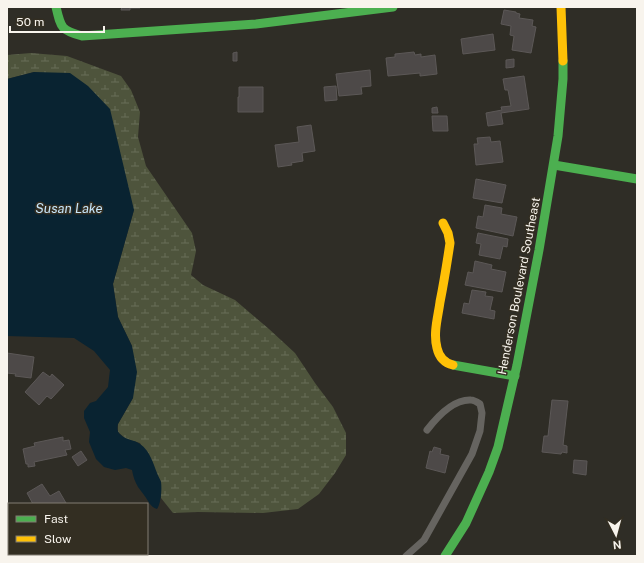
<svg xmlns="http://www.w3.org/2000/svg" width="644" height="563" font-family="'Public Sans',sans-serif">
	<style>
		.wetland { fill: url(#wetland-marsh) }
		.water { fill: #092331 }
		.building { fill: #4d4948; stroke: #5c5857 }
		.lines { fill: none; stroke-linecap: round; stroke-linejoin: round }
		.lane { stroke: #666460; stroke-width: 7 }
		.fast { stroke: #4caf50; stroke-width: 9 }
		.slow { stroke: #ffc107; stroke-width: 9 }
		.labels { text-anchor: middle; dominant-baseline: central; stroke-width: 3; stroke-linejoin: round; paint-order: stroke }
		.street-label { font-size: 12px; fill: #f8f4ed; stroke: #332e22 }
		.water-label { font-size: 13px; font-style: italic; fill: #c6e7fc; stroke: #332e22 }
	</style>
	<defs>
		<pattern id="wetland-marsh" width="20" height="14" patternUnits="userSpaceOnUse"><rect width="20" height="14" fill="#4e543c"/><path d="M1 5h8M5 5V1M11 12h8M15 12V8" fill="none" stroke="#686d58"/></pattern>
	</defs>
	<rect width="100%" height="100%" fill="#2f2d26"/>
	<!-- wetland -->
	<path class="wetland" d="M31,53l36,3 54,20 10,14 9,22 -2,25 8,29 46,67 4,18 -5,24 12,10 32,15 34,29 26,24 20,30 18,24 13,26v22l-11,18 -16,21 -21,15 -35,4 -65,-1 -25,1 -12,-15v-16l-21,-39 -14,-4 -8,-7v-8l15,-26 -1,-52 -14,-29 -5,-33 21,-74 -100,-138 -27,7v-24z"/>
	<!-- water -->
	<path class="water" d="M34,72l36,1 18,13 22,23 24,101 -21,74 5,33 14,29 5,26 -4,26 -15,26c-1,4 -1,8 3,11 5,5 14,5 19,9 10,7 13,19 17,29 1,3 3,6 4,9 1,7 0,22 -4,27 -7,-2 -9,-9 -13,-14 -2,-3 -4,-5 -6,-8 -3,-5 -5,-11 -6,-17l-6,-2 -11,2 -11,-3 -8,-8 -7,-17 1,-10 -6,-14v-7l6,-8 6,-2 12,-14 2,-17 -16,-19 -20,-13 -67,-2v-257z"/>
	<!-- building -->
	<g class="building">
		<path d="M122,7h18v1h-10v2h-9z"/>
		<path d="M504,10l12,2v1l4,1 -1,4 14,2 -1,6 4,1 -5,26 -19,-3 2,-14 -4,-1 1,-9 -10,-2z"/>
		<path d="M493,34l2,16 -32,4 -2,-15z"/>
		<path d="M237,52v9h-4v-8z"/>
		<path d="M414,52l1,3 6,-1v3l14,-2 2,19 -17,2v-3l-32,3 -2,-18 9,-1v-3z"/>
		<path d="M514,59v8l-8,1v-8z"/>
		<path d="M370,70l1,16 -10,1 1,7 -23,2 -3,-22z"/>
		<path d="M524,76l5,33 -28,4 2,11 -15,2 -2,-13 16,-3 -1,-3 10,-1 -3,-16h-3l-2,-11z"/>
		<path d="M336,86l1,14 -12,1 -1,-14z"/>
		<path d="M239,87h24v25h-25v-15h1z"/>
		<path d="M437,107l1,6h-6v-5z"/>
		<path d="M432,116h15l1,15h-15z"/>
		<path d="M311,125l4,26 -13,2 1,8 -12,2 1,2 -14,2 -3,-22 24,-3 -2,-15z"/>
		<path d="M490,137l1,5 9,-1 3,21 -27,3 -2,-21h4l-1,-6z"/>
		<path d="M476,179l30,6 -4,18 -29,-5z"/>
		<path d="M485,205l17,3 -1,6 16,3 -4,19 -37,-8 2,-12 5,1z"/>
		<path d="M478,233l30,6 -1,8 -4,-1 -3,13 -21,-4 2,-11 -5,-1z"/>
		<path d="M475,261l17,4 -1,4 15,3 -4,20 -37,-7 3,-13 5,1z"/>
		<path d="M472,290l14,2 -1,4 8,1 -3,13 5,1 -1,8 -32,-6 2,-10 5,1z"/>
		<path d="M7,353l27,4 -3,21 -16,-2 1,-2 -9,-1z"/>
		<path d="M43,372l7,5 2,-3 12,11 -13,14 -4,-3 -8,9 -14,-13z"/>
		<path d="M552,400l16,1 -5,44 4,1v7l-5,-1 -1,2 -19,-2 2,-16h4z"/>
		<path d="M63,437v4l6,-1 2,9 -6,1 2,5 -33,7 1,4 -7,1v-3h-2l-3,-15 12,-3 -1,-3z"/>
		<path d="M434,447l7,2 -1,5 9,2 -4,17 -19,-5 4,-17 2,1z"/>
		<path d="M81,451l6,9 -9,6 -6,-9z"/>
		<path d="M574,460l13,1 -1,14 -13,-2z"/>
		<path d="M42,484l8,12 9,-5 7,12 -2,1h-31l-6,-11z"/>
	</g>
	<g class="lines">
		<!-- lane -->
		<path class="lane" d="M406,556l18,-16 48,-86 8,-23 2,-18 -2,-9c-3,-2 -6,-4 -9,-4 -18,-1 -34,17 -44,30"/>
		<!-- fast -->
		<g class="fast">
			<path d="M56,7c5,21 5,23 26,29l174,-12 137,-17"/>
			<path d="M554,165l83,14"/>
			<path d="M453,365l62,11"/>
			<path d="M445,556l21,-33 23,-51 9,-25 19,-82 22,-115 19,-114 5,-57v-18"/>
		</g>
		<!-- slow -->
		<g class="slow">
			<path d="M561,7l2,54"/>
			<path d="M443,223l5,10 2,10c-3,20 -6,39 -10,59 -2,15 -7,31 -3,46 2,9 8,15 16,17"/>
		</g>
	</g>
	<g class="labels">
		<!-- street labels -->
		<g class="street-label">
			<text transform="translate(519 286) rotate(-79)">Henderson Boulevard Southeast</text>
		</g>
		<!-- water labels -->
		<g class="water-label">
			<text x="69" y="208">Susan Lake</text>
		</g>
	</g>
	<!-- border -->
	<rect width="644" height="563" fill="none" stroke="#f8f4ed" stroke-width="16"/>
	<!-- legend -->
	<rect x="8" y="503" width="140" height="52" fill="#332e22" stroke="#827d73"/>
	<rect x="16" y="516" width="20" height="6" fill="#4caf50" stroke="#827d73"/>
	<text x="44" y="523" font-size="12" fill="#f8f4ed">Fast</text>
	<rect x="16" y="536" width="20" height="6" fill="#ffc107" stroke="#827d73"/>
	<text x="44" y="543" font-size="12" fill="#f8f4ed">Slow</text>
	<!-- north arrow -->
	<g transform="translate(616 535) rotate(174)" stroke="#332e22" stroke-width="3" paint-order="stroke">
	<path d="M0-3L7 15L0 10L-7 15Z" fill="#f8f4ed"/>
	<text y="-6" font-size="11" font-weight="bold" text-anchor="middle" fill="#f8f4ed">N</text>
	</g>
	<!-- scale -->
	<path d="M10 26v6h94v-6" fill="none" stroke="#f8f4ed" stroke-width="2"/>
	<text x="16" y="26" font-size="12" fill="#f8f4ed" stroke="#332e22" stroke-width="3" paint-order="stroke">50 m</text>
</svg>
